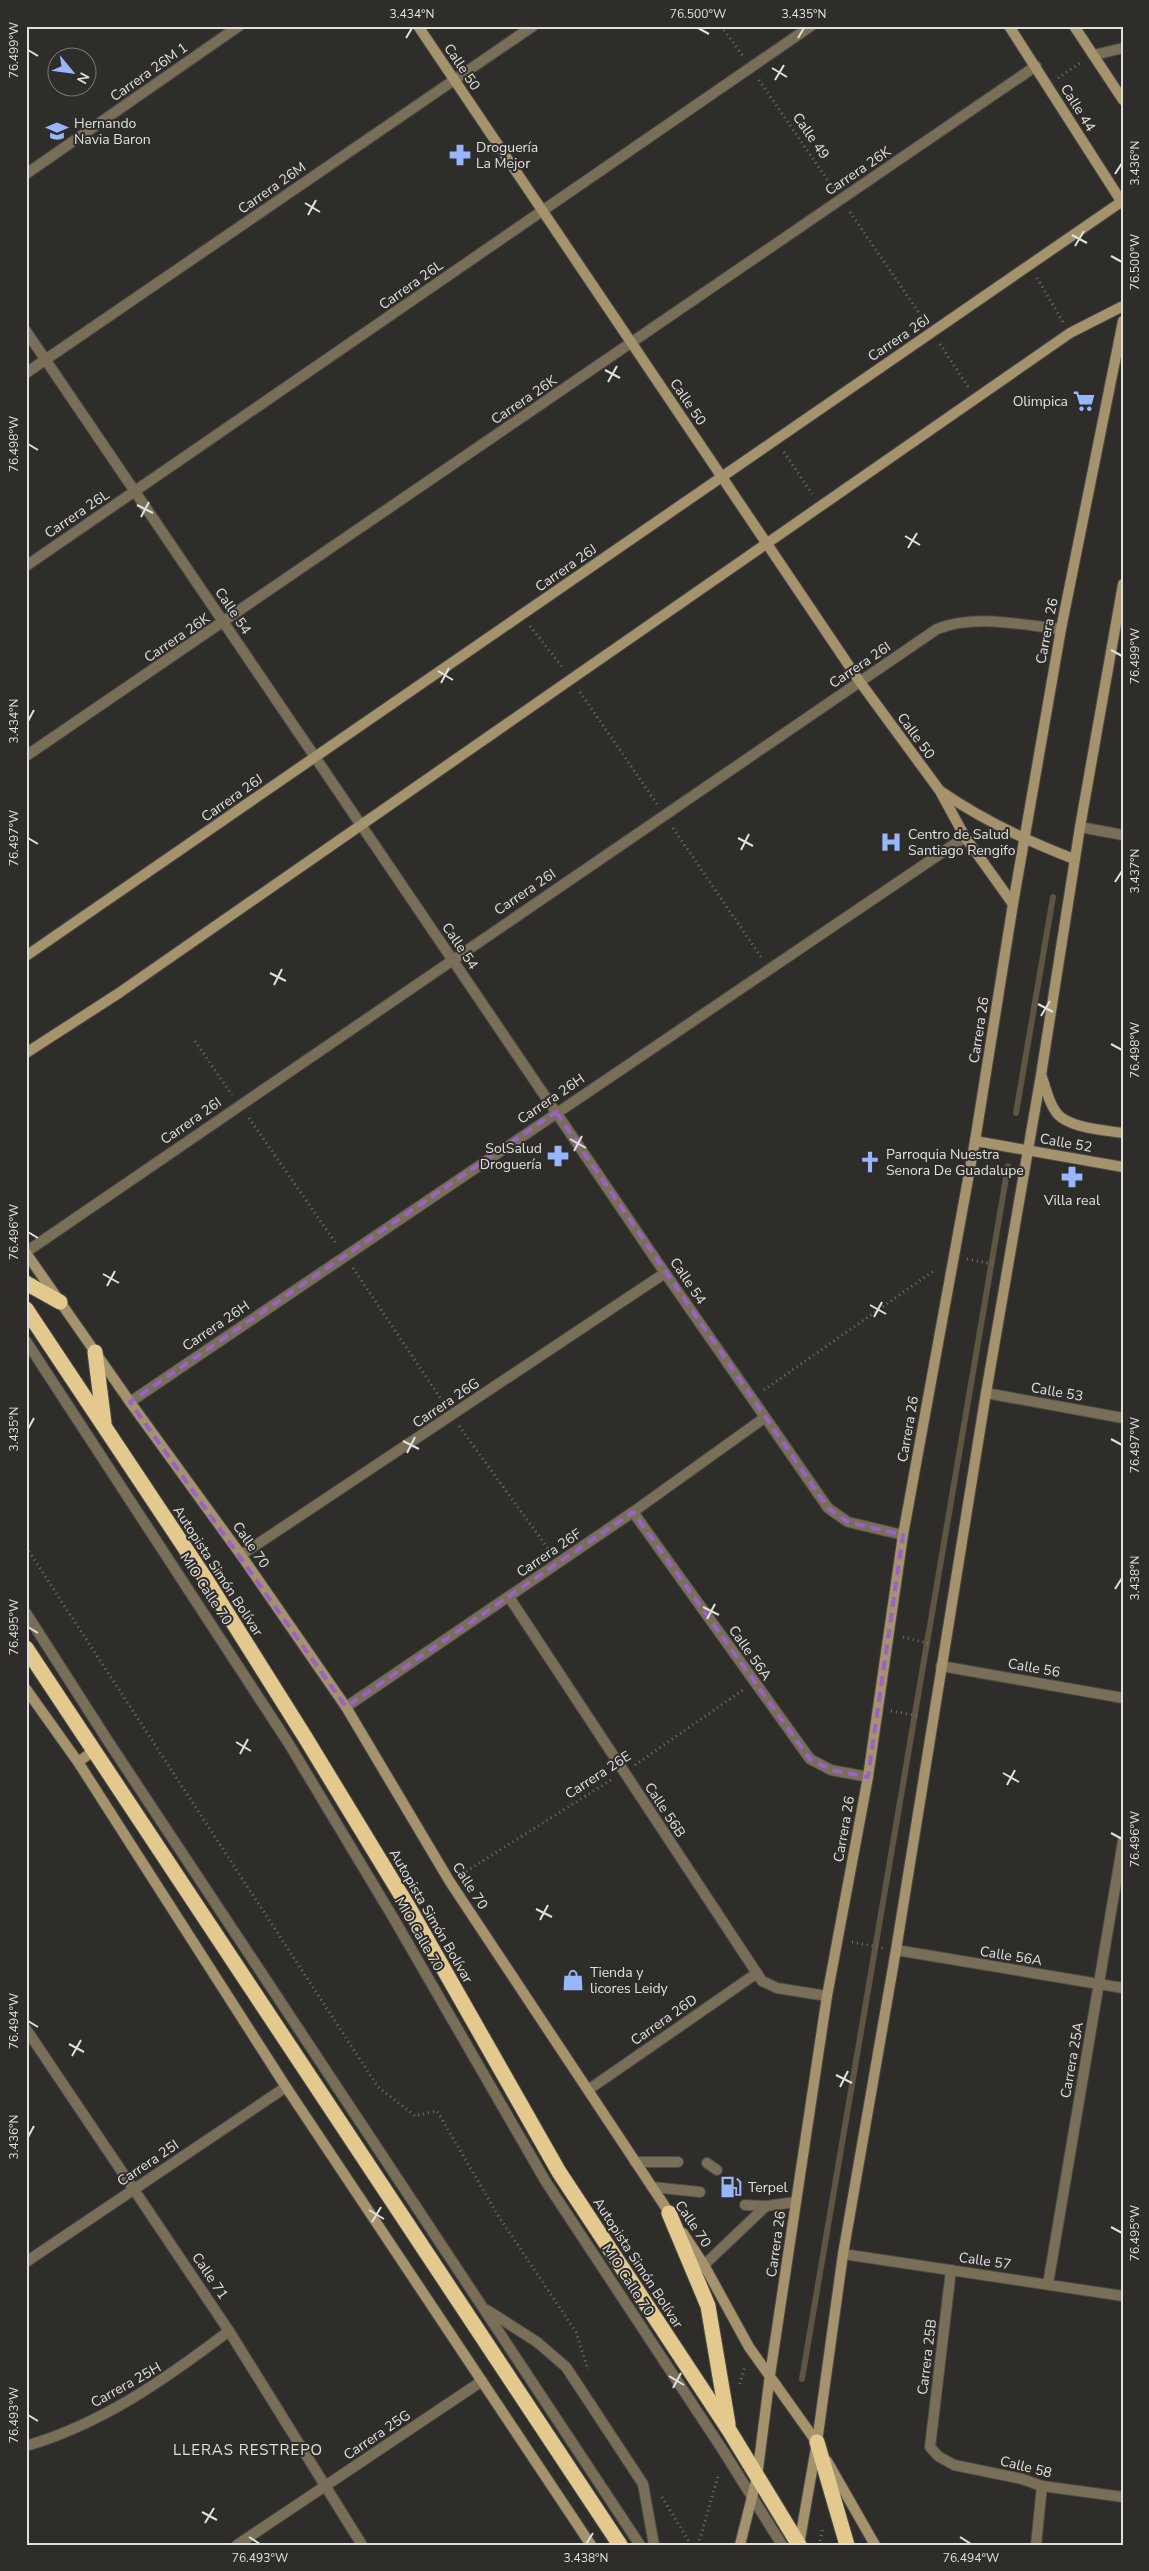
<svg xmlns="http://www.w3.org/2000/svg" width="1149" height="2571" font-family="'Nunito Sans',sans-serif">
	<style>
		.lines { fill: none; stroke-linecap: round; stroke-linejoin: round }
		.stream { stroke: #5f5543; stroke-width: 6 }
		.lane-casing { stroke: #4b4a47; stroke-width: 12 }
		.street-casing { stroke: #4b4a47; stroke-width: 12 }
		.secondary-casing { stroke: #4b4a47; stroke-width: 12 }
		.highway-casing { stroke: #4b4a47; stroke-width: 17 }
		.path { stroke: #72716e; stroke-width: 3; stroke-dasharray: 1 4; stroke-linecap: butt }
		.lane { stroke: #796f58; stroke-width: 10 }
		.street { stroke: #796f58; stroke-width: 10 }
		.secondary { stroke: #a5936e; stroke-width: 10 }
		.highway { stroke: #e4c98f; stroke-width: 15 }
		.marked { fill: none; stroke: #9a62c8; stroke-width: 4; stroke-dasharray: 10 6; stroke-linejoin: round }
		.ticks { fill: none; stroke: #e1e0de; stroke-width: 2 }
		.labels { text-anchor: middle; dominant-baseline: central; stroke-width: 4; stroke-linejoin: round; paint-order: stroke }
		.street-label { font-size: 14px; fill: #e1e0de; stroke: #2e2d2a }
		.poi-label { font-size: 14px; fill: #e1e0de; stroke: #2e2d2a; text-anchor: start }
		.neighbourhood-label { font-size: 15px; letter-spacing: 1px; fill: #e1e0de; stroke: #2e2d2a }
		.neatline { fill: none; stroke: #e1e0de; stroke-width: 2 }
		.ticks-label { font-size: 12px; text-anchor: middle; fill: #e1e0de }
	</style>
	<rect width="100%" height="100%" fill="#2e2d2a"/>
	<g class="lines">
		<!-- stream -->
		<g class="stream">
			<path d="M1016,1113l37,-216"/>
			<path d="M802,2379l206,-1213"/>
		</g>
		<!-- lane casing -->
		<g class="lane-casing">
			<g id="lane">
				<path d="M1080,827l43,8"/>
				<path d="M26,1341l263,403 105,175 152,263 178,270 58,93"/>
				<path d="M986,1393l137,25"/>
				<path d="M26,1613l82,128 532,804"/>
				<path d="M896,1950l227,38"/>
				<path d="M635,2162h43"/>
				<path d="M707,2163l10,7"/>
				<path d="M652,2187l48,5"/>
				<path d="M745,2205l21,1 30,-4"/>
				<path d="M704,2265l62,-59"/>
				<path d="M487,2310l50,32 29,25 77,117 11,61"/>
			</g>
		</g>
		<!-- street casing -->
		<g class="street-casing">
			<g id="street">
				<path d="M1094,55l29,-7"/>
				<path d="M26,174l213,-148"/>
				<path d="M26,331l639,942 163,235 20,14 55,13"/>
				<path d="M26,373l507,-347"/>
				<path d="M26,566l785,-540"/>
				<path d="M26,756l1010,-690"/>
				<path d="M26,1252l911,-623c39,-15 84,-4 124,0"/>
				<path d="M130,1402l835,-565"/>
				<path d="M633,1512l177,247 21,11 37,7"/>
				<path d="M241,1555l424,-282"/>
				<path d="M509,1597l253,384 15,7 50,8"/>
				<path d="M941,1666l182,32"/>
				<path d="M346,1707l287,-195 131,-94"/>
				<path d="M26,2029l203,302 133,214"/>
				<path d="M588,2090l169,-117"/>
				<path d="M843,2254l280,42"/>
				<path d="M26,2262l260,-175"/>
				<path d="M951,2270l-21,177 8,9 16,9 68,14 20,7 81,11"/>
				<path d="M1048,2284l75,-443"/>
				<path d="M26,2446c76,-22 141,-68 203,-115"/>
				<path d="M237,2545l245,-164"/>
				<path d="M1036,2545l6,-59"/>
			</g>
		</g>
		<!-- secondary casing -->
		<g class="secondary-casing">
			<g id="secondary">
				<path d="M418,26l442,656 80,109 25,46 48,67"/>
				<path d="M1009,26l114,178"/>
				<path d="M1074,26l49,74"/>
				<path d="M942,792c42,29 85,49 132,67"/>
				<path d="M26,956l1095,-754"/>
				<path d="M26,1053l93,-60 951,-660 53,-27"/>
				<path d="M1042,1077c4,12 9,34 20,41 17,11 42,12 61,15"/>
				<path d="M975,1141l148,26"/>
				<path d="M26,1253l104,149 111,153 105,152 104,175 222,335"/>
				<path d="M26,1689l52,73 208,325 305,458"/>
				<path d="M78,1762l17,-12"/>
				<path d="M683,2233l21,32 45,82 69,97"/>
				<path d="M827,2461l48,84"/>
				<path d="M740,2545l17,-68 13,-102 57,-379 41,-219 35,-242 72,-394 38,-237 48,-275 62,-308"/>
				<path d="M799,2545l18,-103 26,-188 53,-304 90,-557 55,-318 39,-248 43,-243"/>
			</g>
		</g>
		<!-- highway casing -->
		<g class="highway-casing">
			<g id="highway">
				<path d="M26,1283l34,19"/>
				<path d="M26,1309l181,272 98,156 104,171 150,264 170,258 70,115"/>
				<path d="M95,1352l9,71"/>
				<path d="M26,1648l594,897"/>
				<path d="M669,2213l39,93 20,118"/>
				<path d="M817,2442l30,103"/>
			</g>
		</g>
		<!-- path -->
		<g class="path">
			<path d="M721,26l22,30"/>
			<path d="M1058,78l22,-15"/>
			<path d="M759,80l74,108"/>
			<path d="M850,212l74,108"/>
			<path d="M1037,278l26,44"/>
			<path d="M940,344l28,43"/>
			<path d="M784,452l28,42"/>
			<path d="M530,626l33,42"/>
			<path d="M580,692l77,112"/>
			<path d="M673,828l88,129"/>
			<path d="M195,1041l37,54"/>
			<path d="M249,1118l88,127"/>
			<path d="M967,1259l26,5"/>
			<path d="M353,1268l90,134"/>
			<path d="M764,1390l171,-120"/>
			<path d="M459,1426l90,124"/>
			<path d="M26,1547l352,540 37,29 22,-5 62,106 77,115 12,38"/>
			<path d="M903,1637l28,7"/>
			<path d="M891,1711l28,5"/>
			<path d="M635,1765l108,-75"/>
			<path d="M462,1874l149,-94"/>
			<path d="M852,1942l31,6"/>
			<path d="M740,2384l5,-19"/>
			<path d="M662,2497l29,48"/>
			<path d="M820,2541l3,-14"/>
			<path d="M698,2545l21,-72"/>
		</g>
		<!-- lane -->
		<use href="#lane" class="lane"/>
		<!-- street -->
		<use href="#street" class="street"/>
		<!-- secondary -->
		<use href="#secondary" class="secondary"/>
		<!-- highway -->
		<use href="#highway" class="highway"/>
	</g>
	<!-- marked area -->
	<path class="marked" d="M556,1112l272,396 20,14 55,13 -35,242 -37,-7 -21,-11 -177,-247 -287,195 -216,-305z"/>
	<!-- ticks -->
	<path class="ticks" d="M698,28l11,6M406,38l6,-10M798,38l6,-10M28,50l10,6M772,68l15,9M775,80l9,-15M1115,174l7,-11M305,203l15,9M308,215l8,-15M1072,235l15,8M1075,246l9,-15M1111,256l11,6M605,370l15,8M608,382l9,-16M28,444l10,6M137,505l16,8M141,517l8,-15M905,536l15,9M908,548l9,-15M1111,650l11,6M438,671l15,9M441,683l8,-15M28,721l6,-11M28,838l10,6M738,838l15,8M741,850l8,-16M1115,882l7,-11M270,973l16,8M274,985l8,-16M1038,1004l15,8M1041,1016l9,-15M1111,1044l11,6M570,1139l16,9M574,1151l8,-15M28,1232l10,6M103,1274l16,9M107,1286l8,-15M870,1305l16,9M874,1317l8,-15M28,1429l6,-11M1111,1439l11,6M403,1441l16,8M407,1453l8,-16M1115,1589l7,-11M703,1607l16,8M707,1619l8,-15M28,1627l10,6M236,1742l15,9M240,1754l8,-15M1003,1773l16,9M1007,1785l8,-15M1111,1833l11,6M536,1909l16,8M540,1920l8,-15M28,2021l10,6M69,2044l15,8M72,2056l9,-16M836,2075l16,8M840,2087l8,-16M28,2137l6,-11M369,2210l15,9M372,2222l9,-15M1111,2227l11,6M669,2376l15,9M673,2388l8,-15M28,2415l10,6M202,2512l15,8M205,2523l9,-15M249,2537l11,7M960,2537l11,7M586,2544l7,-11"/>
	<!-- icons -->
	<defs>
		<g id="school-bare" transform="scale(1.725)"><path d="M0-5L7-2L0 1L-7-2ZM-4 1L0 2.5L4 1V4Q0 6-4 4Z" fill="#97b6fd" stroke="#2e2d2a" stroke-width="2.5" paint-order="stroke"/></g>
		<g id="pharmacy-bare" transform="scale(1.725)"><path d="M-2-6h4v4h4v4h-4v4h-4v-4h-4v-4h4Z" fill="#97b6fd" stroke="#2e2d2a" stroke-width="2.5" paint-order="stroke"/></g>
		<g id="supermarket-bare" transform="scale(1.725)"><path d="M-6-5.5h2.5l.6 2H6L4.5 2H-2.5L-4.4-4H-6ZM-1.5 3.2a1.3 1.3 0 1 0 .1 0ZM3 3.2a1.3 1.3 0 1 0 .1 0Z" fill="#97b6fd" stroke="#2e2d2a" stroke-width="2.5" paint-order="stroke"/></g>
		<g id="hospital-bare" transform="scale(1.725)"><path d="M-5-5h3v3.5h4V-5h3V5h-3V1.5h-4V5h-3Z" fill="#97b6fd" stroke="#2e2d2a" stroke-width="2.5" paint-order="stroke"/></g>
		<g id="church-bare" transform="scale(1.725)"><path d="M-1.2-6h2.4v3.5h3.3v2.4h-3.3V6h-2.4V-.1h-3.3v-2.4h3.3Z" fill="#97b6fd" stroke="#2e2d2a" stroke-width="2.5" paint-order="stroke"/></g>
		<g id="shop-bare" transform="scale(1.725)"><path d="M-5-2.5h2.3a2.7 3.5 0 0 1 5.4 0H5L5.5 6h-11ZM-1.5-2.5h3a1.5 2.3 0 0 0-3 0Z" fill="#97b6fd" stroke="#2e2d2a" stroke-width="2.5" paint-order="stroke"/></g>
		<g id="fuel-bare" transform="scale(1.725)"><path d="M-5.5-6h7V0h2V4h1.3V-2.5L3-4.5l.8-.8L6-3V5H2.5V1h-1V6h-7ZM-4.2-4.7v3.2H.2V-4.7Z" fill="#97b6fd" stroke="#2e2d2a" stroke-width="2.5" paint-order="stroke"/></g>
	</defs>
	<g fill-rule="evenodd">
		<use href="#school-bare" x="57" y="131"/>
		<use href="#pharmacy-bare" x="460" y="155"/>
		<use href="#supermarket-bare" x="1084" y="401"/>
		<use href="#hospital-bare" x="891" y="842"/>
		<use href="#pharmacy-bare" x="558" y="1156"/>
		<use href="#church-bare" x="870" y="1162"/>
		<use href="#pharmacy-bare" x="1072" y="1177"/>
		<use href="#shop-bare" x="573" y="1980"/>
		<use href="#fuel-bare" x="731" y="2187"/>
	</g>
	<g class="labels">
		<!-- street labels -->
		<g class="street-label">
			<text transform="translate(462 67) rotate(56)">Calle 50</text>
			<text transform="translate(149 72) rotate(-35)">Carrera 26M 1</text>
			<text transform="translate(1078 108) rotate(58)">Calle 44</text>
			<text transform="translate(811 136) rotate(55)">Calle 49</text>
			<text transform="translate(858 171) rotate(-34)">Carrera 26K</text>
			<text transform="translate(272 188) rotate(-35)">Carrera 26M</text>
			<text transform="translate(411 285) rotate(-35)">Carrera 26L</text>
			<text transform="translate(899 338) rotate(-34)">Carrera 26J</text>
			<text transform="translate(524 400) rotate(-34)">Carrera 26K</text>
			<text transform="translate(688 402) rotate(56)">Calle 50</text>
			<text transform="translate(77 514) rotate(-34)">Carrera 26L</text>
			<text transform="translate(566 568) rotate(-35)">Carrera 26J</text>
			<text transform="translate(233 611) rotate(56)">Calle 54</text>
			<text transform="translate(1047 631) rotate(-79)">Carrera 26</text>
			<text transform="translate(177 638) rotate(-34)">Carrera 26K</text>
			<text transform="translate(860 665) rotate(-34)">Carrera 26I</text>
			<text transform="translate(916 736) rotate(54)">Calle 50</text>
			<text transform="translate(232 798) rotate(-35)">Carrera 26J</text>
			<text transform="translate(525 892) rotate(-34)">Carrera 26I</text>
			<text transform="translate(460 946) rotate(56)">Calle 54</text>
			<text transform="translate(979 1030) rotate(-81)">Carrera 26</text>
			<text transform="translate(551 1099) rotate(-34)">Carrera 26H</text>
			<text transform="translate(191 1121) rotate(-35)">Carrera 26I</text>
			<text transform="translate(1066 1143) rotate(10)">Calle 52</text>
			<text transform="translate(688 1281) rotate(56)">Calle 54</text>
			<text transform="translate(216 1326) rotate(-34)">Carrera 26H</text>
			<text transform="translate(1057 1392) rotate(10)">Calle 53</text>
			<text transform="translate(446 1403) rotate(-34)">Carrera 26G</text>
			<text transform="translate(908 1429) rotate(-80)">Carrera 26</text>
			<text transform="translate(251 1545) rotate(55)">Calle 70</text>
			<text transform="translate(549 1553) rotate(-34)">Carrera 26F</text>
			<text transform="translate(218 1571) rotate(57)">Autopista Simón Bolívar</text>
			<text transform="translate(206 1589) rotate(57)">MIO Calle 70</text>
			<text transform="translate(750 1653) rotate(55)">Calle 56A</text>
			<text transform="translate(1034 1668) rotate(10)">Calle 56</text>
			<text transform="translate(598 1775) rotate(-33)">Carrera 26E</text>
			<text transform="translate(665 1810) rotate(57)">Calle 56B</text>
			<text transform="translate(844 1829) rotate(-80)">Carrera 26</text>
			<text transform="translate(470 1886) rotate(57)">Calle 70</text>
			<text transform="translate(431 1916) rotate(60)">Autopista Simón Bolívar</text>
			<text transform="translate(419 1934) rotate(60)">MIO Calle 70</text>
			<text transform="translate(1011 1956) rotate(9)">Calle 56A</text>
			<text transform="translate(664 2020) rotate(-35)">Carrera 26D</text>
			<text transform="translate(1072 2060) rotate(-80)">Carrera 25A</text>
			<text transform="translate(148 2163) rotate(-34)">Carrera 25I</text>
			<text transform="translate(693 2224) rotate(56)">Calle 70</text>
			<text transform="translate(776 2244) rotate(-82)">Carrera 26</text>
			<text transform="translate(985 2261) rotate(8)">Calle 57</text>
			<text transform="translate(638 2263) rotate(57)">Autopista Simón Bolívar</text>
			<text transform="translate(210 2276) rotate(56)">Calle 71</text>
			<text transform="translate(628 2280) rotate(57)">MIO Calle 70</text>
			<text transform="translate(927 2357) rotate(-83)">Carrera 25B</text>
			<text transform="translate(126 2385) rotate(-29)">Carrera 25H</text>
			<text transform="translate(377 2435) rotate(-34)">Carrera 25G</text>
			<text transform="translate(1026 2467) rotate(14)">Calle 58</text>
		</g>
		<!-- poi labels -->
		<g class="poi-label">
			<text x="74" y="123">Hernando<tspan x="74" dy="16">Navia Baron</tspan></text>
			<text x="476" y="147">Droguería<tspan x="476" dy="16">La Mejor</tspan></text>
			<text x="1068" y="401" text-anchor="end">Olimpica</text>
			<text x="908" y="834">Centro de Salud<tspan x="908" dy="16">Santiago Rengifo</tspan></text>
			<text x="542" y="1148" text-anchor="end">SolSalud<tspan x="542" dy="16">Droguería</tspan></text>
			<text x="886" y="1154">Parroquia Nuestra<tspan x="886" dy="16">Senora De Guadalupe</tspan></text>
			<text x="1072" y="1200" text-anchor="middle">Villa real</text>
			<text x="590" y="1972">Tienda y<tspan x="590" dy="16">licores Leidy</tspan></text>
			<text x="748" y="2187">Terpel</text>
		</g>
		<!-- neighbourhood labels -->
		<g class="neighbourhood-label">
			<text x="248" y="2450">LLERAS RESTREPO</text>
		</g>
	</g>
	<!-- border -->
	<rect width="1149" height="2571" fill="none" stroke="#2e2d2a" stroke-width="55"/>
	<!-- north arrow -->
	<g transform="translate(72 72) rotate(119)"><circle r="24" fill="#2e2d2a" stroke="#767572"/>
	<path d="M0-4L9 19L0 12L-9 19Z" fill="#97b6fd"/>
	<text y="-8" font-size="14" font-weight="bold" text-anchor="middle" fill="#e1e0de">N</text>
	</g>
	<rect x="28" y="28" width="1094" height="2516" class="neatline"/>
	<g class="ticks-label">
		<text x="412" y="18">3.434°N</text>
		<text x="698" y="18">76.500°W</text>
		<text x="804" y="18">3.435°N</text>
		<text transform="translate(14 50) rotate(-90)" y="4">76.499°W</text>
		<text transform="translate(1135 163) rotate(-90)" y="4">3.436°N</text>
		<text transform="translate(1135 262) rotate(-90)" y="4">76.500°W</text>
		<text transform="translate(14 444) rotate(-90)" y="4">76.498°W</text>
		<text transform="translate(1135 656) rotate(-90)" y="4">76.499°W</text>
		<text transform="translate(14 721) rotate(-90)" y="4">3.434°N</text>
		<text transform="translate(14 838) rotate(-90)" y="4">76.497°W</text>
		<text transform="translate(1135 871) rotate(-90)" y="4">3.437°N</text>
		<text transform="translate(1135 1050) rotate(-90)" y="4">76.498°W</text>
		<text transform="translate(14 1232) rotate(-90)" y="4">76.496°W</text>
		<text transform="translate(14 1429) rotate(-90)" y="4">3.435°N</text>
		<text transform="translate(1135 1445) rotate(-90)" y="4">76.497°W</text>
		<text transform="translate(1135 1578) rotate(-90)" y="4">3.438°N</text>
		<text transform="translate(14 1627) rotate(-90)" y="4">76.495°W</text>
		<text transform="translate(1135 1839) rotate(-90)" y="4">76.496°W</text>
		<text transform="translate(14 2021) rotate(-90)" y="4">76.494°W</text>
		<text transform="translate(14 2137) rotate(-90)" y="4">3.436°N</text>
		<text transform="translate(1135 2233) rotate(-90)" y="4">76.495°W</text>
		<text transform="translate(14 2415) rotate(-90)" y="4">76.493°W</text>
		<text x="260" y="2562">76.493°W</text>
		<text x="586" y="2562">3.438°N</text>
		<text x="971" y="2562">76.494°W</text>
	</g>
</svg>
